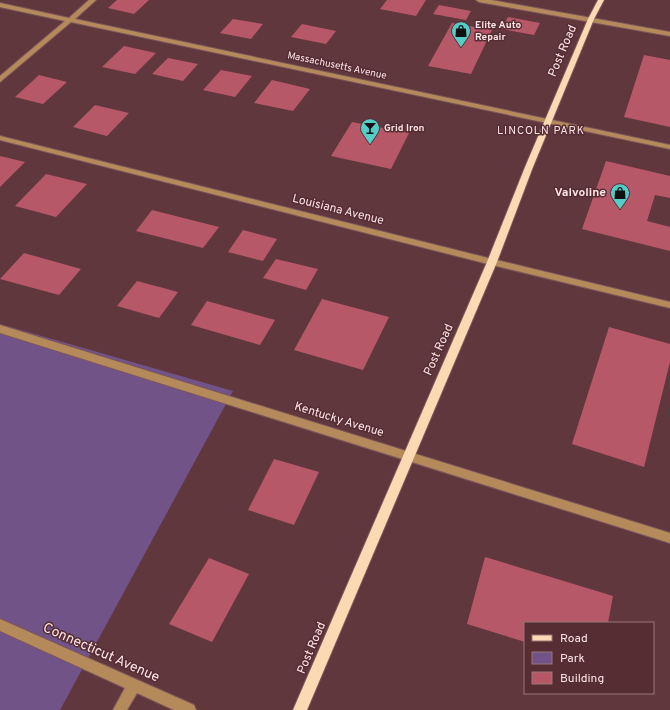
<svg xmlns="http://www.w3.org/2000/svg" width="670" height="710" font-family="Overpass,sans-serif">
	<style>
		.green { fill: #715387 }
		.building { fill: #b75869 }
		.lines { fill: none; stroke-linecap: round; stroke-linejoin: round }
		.minor-casing { stroke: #7d565c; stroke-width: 2 }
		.major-casing { stroke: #7d565c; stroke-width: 2 }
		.minor { fill: #b48a5a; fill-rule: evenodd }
		.major { fill: #fbd9b3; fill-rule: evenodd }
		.labels { text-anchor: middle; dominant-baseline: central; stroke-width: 3; stroke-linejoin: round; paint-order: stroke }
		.far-poi-label { font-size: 10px; font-weight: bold; fill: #ffe4e6; stroke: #552d33; text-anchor: start }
		.far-street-label { font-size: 10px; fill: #ffe4e6; stroke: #552d33 }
		.far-neighbourhood-label { font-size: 11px; letter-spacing: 1px; fill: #ffe4e6; stroke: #552d33 }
		.street-label { font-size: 12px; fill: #ffe4e6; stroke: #552d33 }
		.poi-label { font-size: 12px; font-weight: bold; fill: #ffe4e6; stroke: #552d33; text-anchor: end }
		.near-street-label { font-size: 14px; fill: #ffe4e6; stroke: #552d33 }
	</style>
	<rect width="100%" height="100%" fill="#61373e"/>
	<!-- green -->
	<path class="green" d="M0,324l233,67 -173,319h-60z"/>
	<!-- building -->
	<g class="building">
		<path d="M117,0h32l-15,14 -26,-6z"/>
		<path d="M387,0h39l-10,16 -36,-7z"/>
		<path d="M439,5l32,6 -5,9 -33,-6z"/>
		<path d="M508,17l32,6 -6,12 -32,-6z"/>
		<path d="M233,19l30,5 -12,15 -31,-6z"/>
		<path d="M452,23l40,7 -21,44 -43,-8z"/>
		<path d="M302,24l34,7 -10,13 -35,-7z"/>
		<path d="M124,46l32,7 -21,21 -33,-7z"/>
		<path d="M644,55l26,5v67l-46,-10z"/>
		<path d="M168,58l30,6 -15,17 -31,-7z"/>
		<path d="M221,70l31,6 -17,21 -32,-7z"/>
		<path d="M39,75l28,7 -24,22 -28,-7z"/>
		<path d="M272,80l38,9 -17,22 -39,-8z"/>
		<path d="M95,105l34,8 -22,23 -34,-9z"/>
		<path d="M352,122l57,11 -18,36 -60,-13z"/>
		<path d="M0,156l25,6 -25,25z"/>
		<path d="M606,161l64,15v22l-15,-3 -8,26 23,6v24l-88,-22z"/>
		<path d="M46,174l41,10 -31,33 -41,-11z"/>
		<path d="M152,210l67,17 -16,21 -67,-17z"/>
		<path d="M243,230l34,9 -14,22 -35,-9z"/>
		<path d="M24,253l57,16 -22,26 -59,-16z"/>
		<path d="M276,259l42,10 -12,21 -43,-12z"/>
		<path d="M137,281l41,11 -19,26 -42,-12z"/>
		<path d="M322,299l67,18 -26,53 -69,-20z"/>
		<path d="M207,301l68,19 -15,25 -69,-20z"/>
		<path d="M609,327l61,17v18l-26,105 -72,-23z"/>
		<path d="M274,459l45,13 -25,53 -46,-15z"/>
		<path d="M485,557l128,39 -5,27h-83v19l-58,-18z"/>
		<path d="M209,558l40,16 -37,68 -43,-18z"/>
	</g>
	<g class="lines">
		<!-- minor casing -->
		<g class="minor-casing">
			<g id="minor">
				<path d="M89,0h7l-21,19 595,126v4l-599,-127 -71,60v-6l65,-55 -65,-14v-4l69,15z"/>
				<path d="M476,0h15l179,32v4l-191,-34z"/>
				<path d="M0,136l492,123 178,43v6l-178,-43 -492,-125z"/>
				<path d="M0,325l670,208v10l-670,-210z"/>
				<path d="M0,619l194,86 2,5h-22l-37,-17 -10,17h-14l12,-22 -125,-57z"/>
			</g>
		</g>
		<!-- major casing -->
		<g class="major-casing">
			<path id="major" d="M598,0h6l-10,19 -61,148 -36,95 -190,448h-14l194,-448 38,-95 63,-148z"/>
		</g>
		<!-- minor -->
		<use href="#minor" class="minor"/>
		<!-- major -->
		<use href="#major" class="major"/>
	</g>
	<!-- icons -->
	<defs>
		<g id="shop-pin" transform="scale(1)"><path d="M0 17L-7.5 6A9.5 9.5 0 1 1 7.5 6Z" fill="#54cdc7" stroke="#552d33"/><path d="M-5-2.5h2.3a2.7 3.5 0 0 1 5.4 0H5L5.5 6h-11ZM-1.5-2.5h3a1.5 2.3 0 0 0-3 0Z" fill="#111"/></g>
		<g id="bar-pin" transform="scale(1)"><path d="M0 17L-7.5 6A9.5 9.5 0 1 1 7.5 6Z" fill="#54cdc7" stroke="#552d33"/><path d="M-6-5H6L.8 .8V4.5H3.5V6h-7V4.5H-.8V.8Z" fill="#111"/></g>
	</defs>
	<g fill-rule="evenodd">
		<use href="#shop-pin" x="461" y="31"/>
		<use href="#bar-pin" x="370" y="128"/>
		<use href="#shop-pin" x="620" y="193"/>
	</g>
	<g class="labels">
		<!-- far-poi labels -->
		<g class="far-poi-label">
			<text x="475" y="25">Elite Auto<tspan x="475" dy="12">Repair</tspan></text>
			<text x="384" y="128">Grid Iron</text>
		</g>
		<!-- far-street labels -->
		<g class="far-street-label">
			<text transform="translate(337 66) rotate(12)">Massachusetts Avenue</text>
		</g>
		<!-- far-neighbourhood labels -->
		<g class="far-neighbourhood-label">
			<text x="541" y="131">LINCOLN PARK</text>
		</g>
		<!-- street labels -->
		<g class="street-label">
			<text transform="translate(563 51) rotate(-67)">Post Road</text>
			<text transform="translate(338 210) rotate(14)">Louisiana Avenue</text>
			<text transform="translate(439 350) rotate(-66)">Post Road</text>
			<text transform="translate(339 420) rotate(17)">Kentucky Avenue</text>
			<text transform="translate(312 648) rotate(-67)">Post Road</text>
		</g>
		<!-- poi labels -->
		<g class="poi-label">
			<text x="606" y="193">Valvoline</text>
		</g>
		<!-- near-street labels -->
		<g class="near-street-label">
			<text transform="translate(101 653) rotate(24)">Connecticut Avenue</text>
		</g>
	</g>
	<!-- legend -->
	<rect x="524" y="622" width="130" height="72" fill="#552d33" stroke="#99767b"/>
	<rect x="532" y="635" width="20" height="6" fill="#fbd9b3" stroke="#99767b"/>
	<text x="560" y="642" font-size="12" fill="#ffe4e6">Road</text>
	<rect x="532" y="652" width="20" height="12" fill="#715387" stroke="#99767b"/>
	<text x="560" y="662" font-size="12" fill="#ffe4e6">Park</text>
	<rect x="532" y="672" width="20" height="12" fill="#b75869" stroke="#99767b"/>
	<text x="560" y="682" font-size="12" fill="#ffe4e6">Building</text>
</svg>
